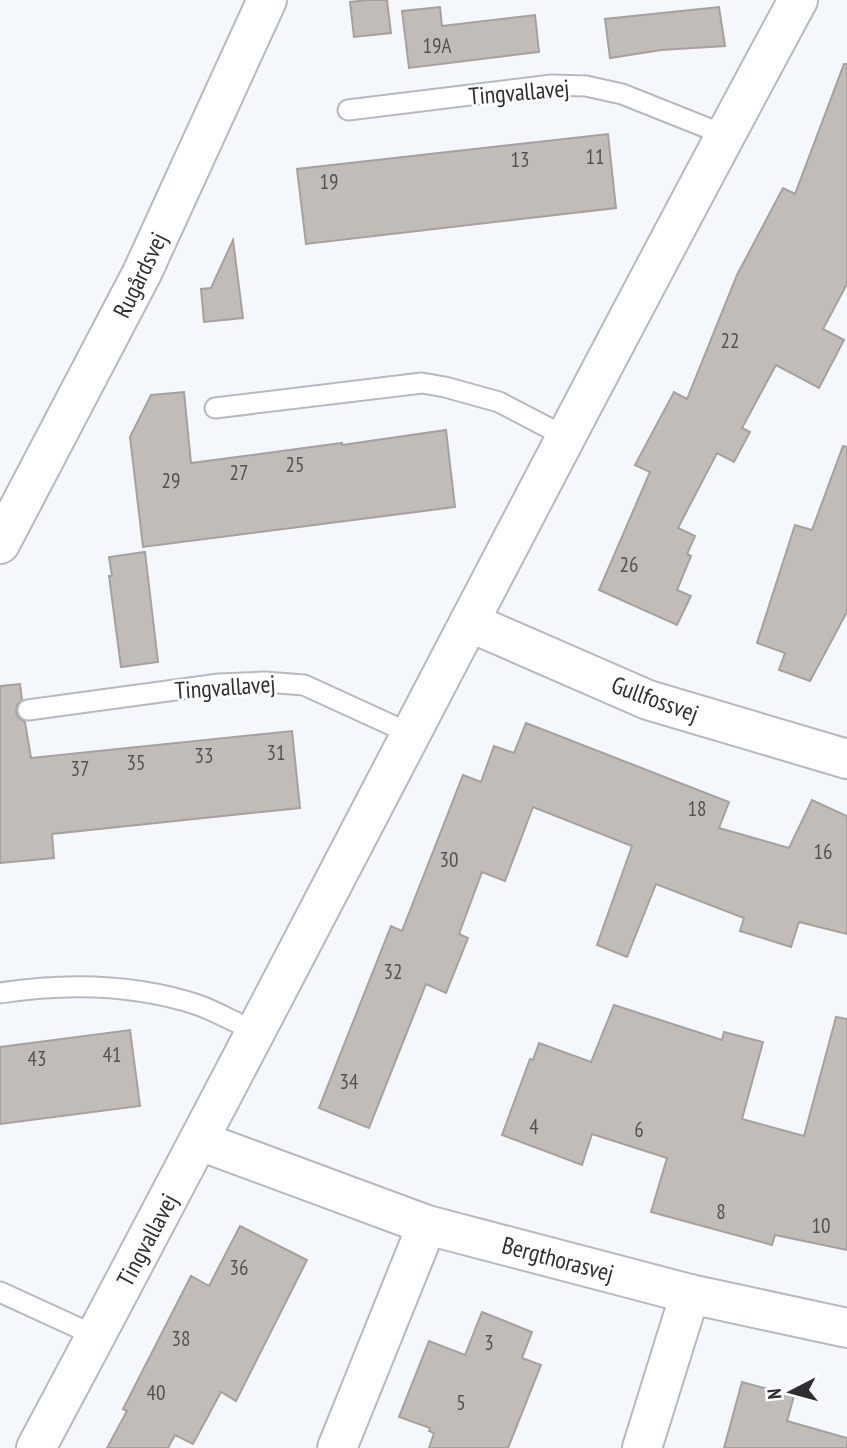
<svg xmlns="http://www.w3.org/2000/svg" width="847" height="1448" font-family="'PT Sans Narrow',sans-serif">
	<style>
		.building { fill: #c1bcb8; stroke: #a6a19d; stroke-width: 2 }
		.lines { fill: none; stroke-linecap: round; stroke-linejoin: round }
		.lane-casing { stroke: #b6babe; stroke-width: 23 }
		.street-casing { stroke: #b6babe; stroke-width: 42 }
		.secondary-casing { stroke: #b6babe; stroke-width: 42 }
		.lane { stroke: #fff; stroke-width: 19 }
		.street { stroke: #fff; stroke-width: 38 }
		.secondary { stroke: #fff; stroke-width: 38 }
		.labels { text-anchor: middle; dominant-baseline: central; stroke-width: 5; stroke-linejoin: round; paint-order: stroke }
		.number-label { font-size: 21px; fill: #525252 }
		.street-label { font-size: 24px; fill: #2d2e30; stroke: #fff }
	</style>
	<rect width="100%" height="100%" fill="#f4f8fd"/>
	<!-- building -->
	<g class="building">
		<path d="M367,0h20l4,33 -37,4 -4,-35z"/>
		<path d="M440,7l2,19 93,-11 4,37 -130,16 -7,-57z"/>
		<path d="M719,7l6,39 -64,4 -51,8 -5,-39z"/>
		<path d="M844,64h3v220l-24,45 21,11 -25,48 -43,-23 -34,63 8,4 -16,30 -17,-9 -39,75 17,8 -8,18 4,2 -14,34 14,6 -14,29 -78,-35 51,-118 -15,-7 39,-73 13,7 50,-124 46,-87 12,6z"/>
		<path d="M608,134l8,74 -310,36 -9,-75z"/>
		<path d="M233,240l10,78 -39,4 -3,-33 10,-1z"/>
		<path d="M184,392l7,71 151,-20v2l104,-15 9,77 -312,40 -13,-110 21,-42z"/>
		<path d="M843,446l4,1v165l-37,69 -31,-11 6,-17 -28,-10 38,-118 17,5z"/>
		<path d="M145,552l13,110 -37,5 -12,-91h3l-3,-19z"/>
		<path d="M20,684l2,16 -5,5 -1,7 3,6 6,4 6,36 261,-27 8,77 -248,26 2,24 -54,5v-177z"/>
		<path d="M526,723l203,79 -10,26 70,20 23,-48 35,16v118l-48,-12 -8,25 -51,-16 4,-13 -88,-34 -29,73 -30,-12 35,-99 -99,-39 -28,74 -23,-9 -23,62 9,4 -22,55 -20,-9 -57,144 -50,-20 72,-182 11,5 61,-156 18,7 13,-36 20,7z"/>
		<path d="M614,1005l108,35 2,-8 39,10 -21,77 62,17 32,-119 11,2v231l-72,-15 -3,10 -121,-33 16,-54 -75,-24 -10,31 -80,-30 28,-76 3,1 6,-17 52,19z"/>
		<path d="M130,1030l10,76 -140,18v-77z"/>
		<path d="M240,1226l67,34 -71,141 -15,-9 -28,52 -18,-9 -7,13h-61l20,-37 -4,-2 68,-133 18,10z"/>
		<path d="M482,1312l50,20 -10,26 19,7 -33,83h-79l5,-15 -5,-2 1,-3 -31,-11 30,-76 36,14z"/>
		<path d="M742,1382l52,14 -7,25 60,17v10h-123z"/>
	</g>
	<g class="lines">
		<!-- lane casing -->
		<g class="lane-casing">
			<g id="lane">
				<path d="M348,110l204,-25 34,1 36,8 103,41"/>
				<path d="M215,408l207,-25 23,4 54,15 67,35"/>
				<path d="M28,710l191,-26 46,-2 39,3 107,49"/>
				<path d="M0,993c66,-10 134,-9 198,12 20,7 39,19 59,27"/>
				<path d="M0,1292l96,44"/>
			</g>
		</g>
		<!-- street casing -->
		<g class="street-casing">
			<g id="street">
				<path d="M469,622l179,78 199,59"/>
				<path d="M200,1141l227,84 263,69 157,34"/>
				<path d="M36,1448c257,-481 503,-968 762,-1448"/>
				<path d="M337,1448l90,-223"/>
				<path d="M642,1448l48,-154"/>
			</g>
		</g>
		<!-- secondary casing -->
		<g class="secondary-casing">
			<path id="secondary" d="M0,544l142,-271 125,-273"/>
		</g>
		<!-- lane -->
		<use href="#lane" class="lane"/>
		<!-- street -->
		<use href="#street" class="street"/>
		<!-- secondary -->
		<use href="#secondary" class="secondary"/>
	</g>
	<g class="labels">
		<!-- number labels -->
		<g class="number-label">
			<text x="437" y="45">19A</text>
			<text x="595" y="156">11</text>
			<text x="520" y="159">13</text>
			<text x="329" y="181">19</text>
			<text x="730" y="340">22</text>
			<text x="295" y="464">25</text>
			<text x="239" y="472">27</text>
			<text x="171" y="480">29</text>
			<text x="629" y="564">26</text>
			<text x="276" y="752">31</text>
			<text x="204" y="755">33</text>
			<text x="136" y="762">35</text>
			<text x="80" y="768">37</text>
			<text x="697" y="808">18</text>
			<text x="823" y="851">16</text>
			<text x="449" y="859">30</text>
			<text x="393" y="971">32</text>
			<text x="112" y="1054">41</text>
			<text x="37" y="1058">43</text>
			<text x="349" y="1081">34</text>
			<text x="534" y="1126">4</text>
			<text x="639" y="1129">6</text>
			<text x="721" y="1211">8</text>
			<text x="821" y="1225">10</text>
			<text x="239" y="1267">36</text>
			<text x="181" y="1338">38</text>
			<text x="489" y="1342">3</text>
			<text x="156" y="1392">40</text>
			<text x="461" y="1402">5</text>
		</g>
		<!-- street labels -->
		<g class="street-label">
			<text transform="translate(519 92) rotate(-5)">Tingvallavej</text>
			<text transform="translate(140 275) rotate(-64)">Rugårdsvej</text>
			<text transform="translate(225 687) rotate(-4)">Tingvallavej</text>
			<text transform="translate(655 699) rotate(20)">Gullfossvej</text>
			<text transform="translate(147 1240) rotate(-62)">Tingvallavej</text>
			<text transform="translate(558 1259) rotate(15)">Bergthorasvej</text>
		</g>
	</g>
	<!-- north arrow -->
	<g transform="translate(791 1392) rotate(264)" stroke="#ffffff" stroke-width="5" paint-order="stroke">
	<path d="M0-5L12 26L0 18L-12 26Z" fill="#2d2e30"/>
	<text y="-10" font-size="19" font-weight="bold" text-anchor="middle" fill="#2d2e30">N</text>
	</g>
</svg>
